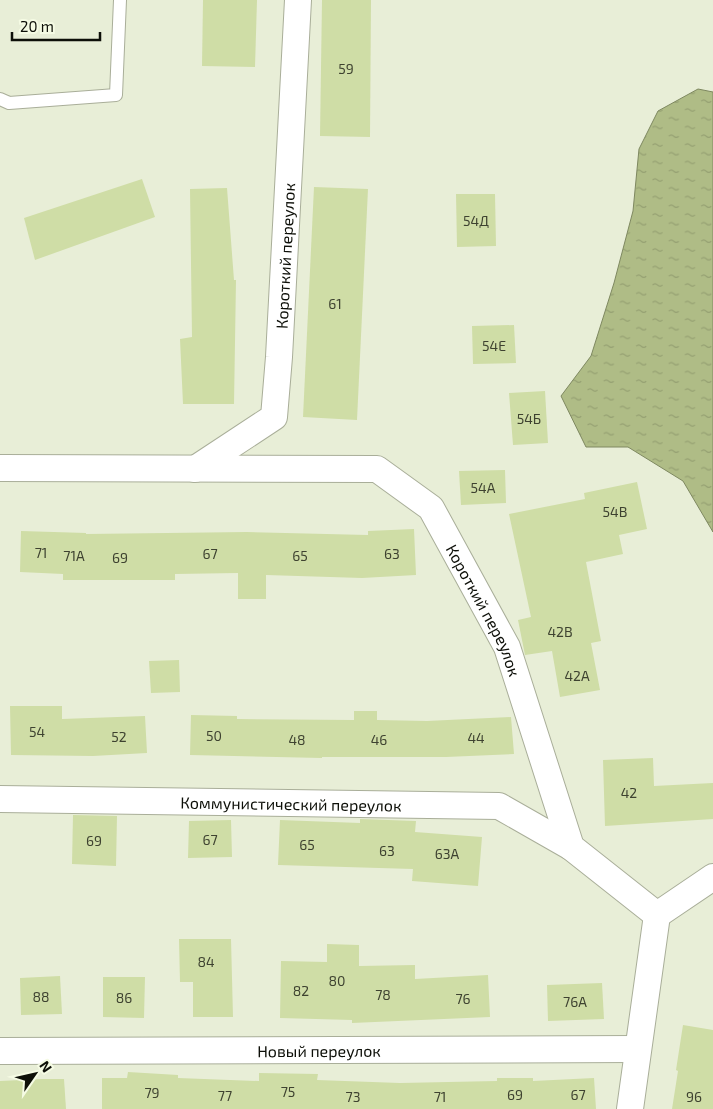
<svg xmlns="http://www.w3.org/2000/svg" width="713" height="1109" font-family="'Exo 2',sans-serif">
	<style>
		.water { fill: url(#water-ripples); stroke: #7e8860 }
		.building { fill: #cfdda6 }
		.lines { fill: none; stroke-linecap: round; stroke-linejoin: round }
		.lane-casing { stroke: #a9ae99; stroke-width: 14 }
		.street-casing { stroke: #a9ae99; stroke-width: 28 }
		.lane { stroke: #fff; stroke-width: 12 }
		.street { stroke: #fff; stroke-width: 26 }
		.labels { text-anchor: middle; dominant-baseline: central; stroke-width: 4; stroke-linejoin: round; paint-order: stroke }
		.number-label { font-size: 14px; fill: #3e4230 }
		.street-label { font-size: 16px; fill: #0d0f08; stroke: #f5fbe4 }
	</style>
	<defs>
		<pattern id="water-ripples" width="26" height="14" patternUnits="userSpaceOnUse" patternTransform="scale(1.25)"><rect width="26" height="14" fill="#afbc86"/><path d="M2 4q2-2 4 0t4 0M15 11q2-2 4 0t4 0" fill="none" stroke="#95a072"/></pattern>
	</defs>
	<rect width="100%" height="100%" fill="#e8eed7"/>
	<!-- water -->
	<path class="water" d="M698,89l15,3v440l-30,-51 -55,-34h-42l-25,-51 30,-40 23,-73 19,-72 6,-62 19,-38z"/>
	<!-- building -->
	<g class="building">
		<path d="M203,0h54l-2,67 -53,-1z"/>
		<path d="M322,0h49l-1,137 -50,-1z"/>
		<path d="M142,179l13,38 -120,43 -11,-42z"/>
		<path d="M314,187l54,2 -11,231 -54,-3z"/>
		<path d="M227,188l7,92h2l-2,124h-51l-3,-65 12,-2 -2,-148z"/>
		<path d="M456,194h39l1,52 -39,1z"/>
		<path d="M514,325l2,38 -43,1 -1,-38z"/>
		<path d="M545,391l3,52 -35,2 -4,-52z"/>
		<path d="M505,470l1,33 -45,2 -2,-34z"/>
		<path d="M637,482l10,47 -28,6 4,19 -37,8 15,79 -10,2 9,47 -40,7 -8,-46 -27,4 -7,-35 13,-3 -22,-103 76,-15 -1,-6z"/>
		<path d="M414,529l2,46 -54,3 -96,-3v24h-28v-26l-63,1v6h-112v-6l-43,-2 1,-41 65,2v1l161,-2 121,3v-4z"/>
		<path d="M179,660l1,32 -29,1 -2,-32z"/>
		<path d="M10,706h52v13l83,-3 2,37 -54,3 -82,-1z"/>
		<path d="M354,711h23v9l50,1 84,-4 3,37 -68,3h-124v1l-132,-3 1,-40 46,1v3l117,1z"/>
		<path d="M653,758l1,28 59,-3v36l-108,7 -2,-66z"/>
		<path d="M73,815l44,1 -1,50 -44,-2z"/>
		<path d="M360,819l56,2 -1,11 67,5 -4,49 -66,-5 1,-12 -135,-4 2,-45 80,3z"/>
		<path d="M231,820l1,37 -44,1 1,-37z"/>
		<path d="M179,939h52l2,78h-40v-35h-13z"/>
		<path d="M327,944l32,1v21l56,-1v14l73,-4 2,42 -138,6v-3l-72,-2 1,-57 46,1z"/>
		<path d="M60,976l2,38 -41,1 -1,-37z"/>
		<path d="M103,977h42l-1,41 -41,-1z"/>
		<path d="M602,983l2,36 -56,2 -1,-36z"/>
		<path d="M683,1025l30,5v79h-41l6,-38 -2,-1z"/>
		<path d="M128,1072l50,3v3l81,3v-8l59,1 -1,6 83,3 97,-2v-3h36v3l61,-3 2,31h-494v-31h25z"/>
		<path d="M42,1079h22l2,30h-66v-28z"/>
	</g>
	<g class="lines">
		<!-- lane casing -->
		<g class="lane-casing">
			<path id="lane" d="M0,99l9,4 107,-8 4,-95"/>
		</g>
		<!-- street casing -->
		<g class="street-casing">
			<g id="street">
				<path id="s1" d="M0,468l377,1 54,39 76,139 64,200 86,68"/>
				<path id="s2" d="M195,469l79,-52 5,-60 19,-357"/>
				<path id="s3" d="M0,799l499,7 72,41"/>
				<path d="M657,915l56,-38"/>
				<path id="s4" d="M0,1051l637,-2"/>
				<path d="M630,1109l27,-194"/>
			</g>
		</g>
		<!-- lane -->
		<use href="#lane" class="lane"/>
		<!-- street -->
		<use href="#street" class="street"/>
	</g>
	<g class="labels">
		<!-- number labels -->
		<g class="number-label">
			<text x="346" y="68">59</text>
			<text x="476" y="220">54Д</text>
			<text x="335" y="303">61</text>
			<text x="494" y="345">54Е</text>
			<text x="529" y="418">54Б</text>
			<text x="483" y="487">54А</text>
			<text x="615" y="511">54В</text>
			<text x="41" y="552">71</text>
			<text x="210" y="553">67</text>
			<text x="392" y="553">63</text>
			<text x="74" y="555">71А</text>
			<text x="300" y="555">65</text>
			<text x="120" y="557">69</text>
			<text x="560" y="631">42В</text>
			<text x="577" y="675">42А</text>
			<text x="37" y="731">54</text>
			<text x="214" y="735">50</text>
			<text x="119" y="736">52</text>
			<text x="476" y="737">44</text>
			<text x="297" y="739">48</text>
			<text x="379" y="739">46</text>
			<text x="629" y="792">42</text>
			<text x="210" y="839">67</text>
			<text x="94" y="840">69</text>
			<text x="307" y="844">65</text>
			<text x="387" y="850">63</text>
			<text x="447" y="853">63А</text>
			<text x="206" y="961">84</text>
			<text x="337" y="980">80</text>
			<text x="301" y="990">82</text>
			<text x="383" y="994">78</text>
			<text x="41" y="996">88</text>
			<text x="124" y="997">86</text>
			<text x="463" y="998">76</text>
			<text x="575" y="1001">76А</text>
			<text x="288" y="1091">75</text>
			<text x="152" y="1092">79</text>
			<text x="515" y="1094">69</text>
			<text x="578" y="1094">67</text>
			<text x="225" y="1095">77</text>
			<text x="353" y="1096">73</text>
			<text x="440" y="1096">71</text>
			<text x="694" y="1096">96</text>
		</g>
		<!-- street labels -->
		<g class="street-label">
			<text stroke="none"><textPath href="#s2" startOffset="256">Короткий переулок</textPath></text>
			<text stroke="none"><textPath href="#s1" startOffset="559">Короткий переулок</textPath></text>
			<text stroke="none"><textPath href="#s3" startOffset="291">Коммунистический переулок</textPath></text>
			<text stroke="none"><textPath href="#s4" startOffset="319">Новый переулок</textPath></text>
		</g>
	</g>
	<!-- north arrow -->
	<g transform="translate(35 1074) rotate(56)" stroke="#f5fbe4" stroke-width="4" paint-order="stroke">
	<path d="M0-4L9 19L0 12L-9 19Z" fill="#0d0f08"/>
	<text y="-8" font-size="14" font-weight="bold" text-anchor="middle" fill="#0d0f08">N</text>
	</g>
	<!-- scale -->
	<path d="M12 32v8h88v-8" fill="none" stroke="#0d0f08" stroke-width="2.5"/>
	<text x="20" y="32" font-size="15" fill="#0d0f08" stroke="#f5fbe4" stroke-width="4" paint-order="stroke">20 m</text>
</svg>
